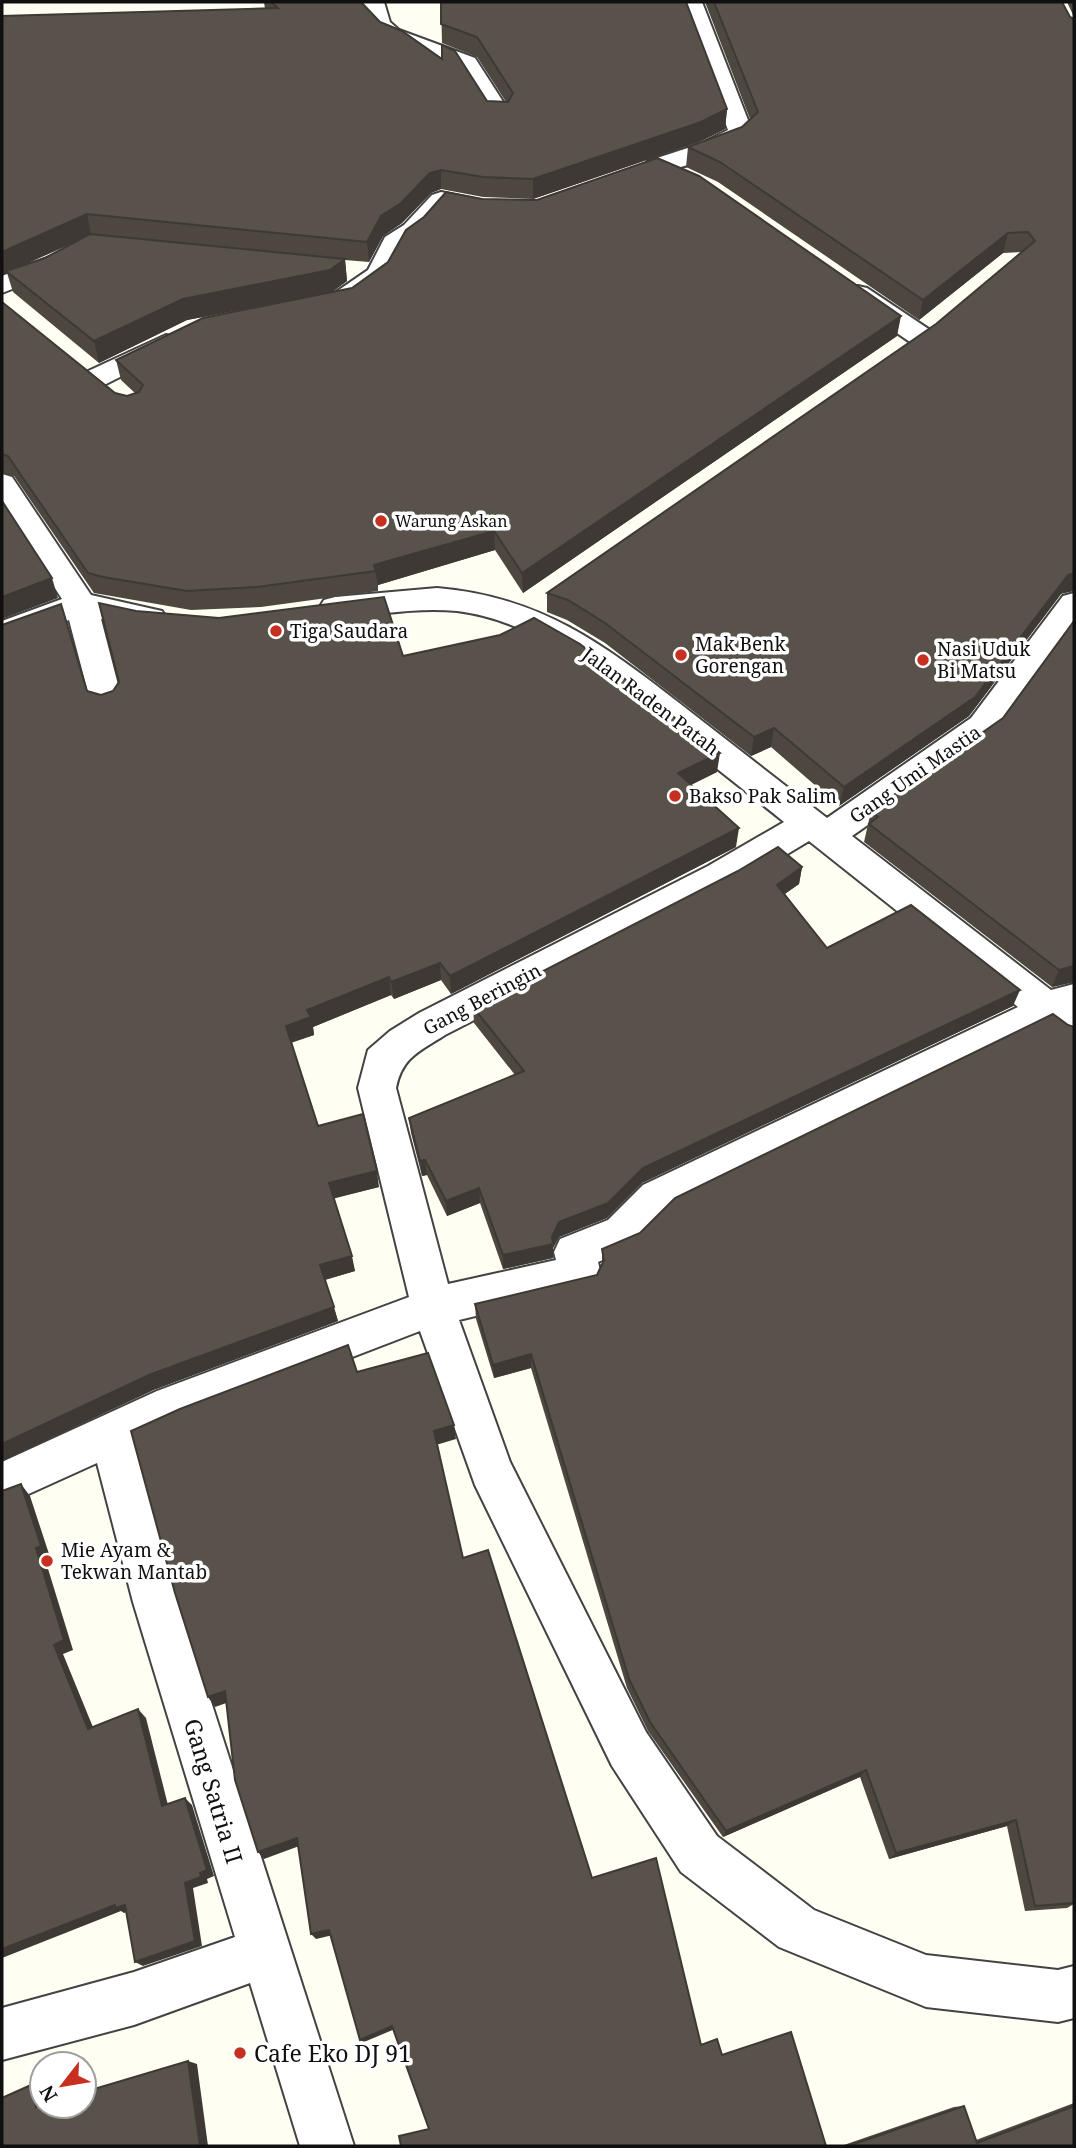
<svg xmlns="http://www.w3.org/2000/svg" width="1076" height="2148" font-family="'Noto Serif',serif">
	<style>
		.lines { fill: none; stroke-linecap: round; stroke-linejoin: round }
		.minor-casing { stroke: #434343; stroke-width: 4 }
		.minor { fill: #fff; fill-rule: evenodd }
		.wall { fill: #4d4740; fill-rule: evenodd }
		.shaded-wall { fill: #3e3934 }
		.building { fill: #59524b; stroke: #3e3934; stroke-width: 2 }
		.poi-dot { fill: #c72f21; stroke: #fff; stroke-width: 2.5 }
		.labels { text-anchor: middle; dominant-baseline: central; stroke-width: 7; stroke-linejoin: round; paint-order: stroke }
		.far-poi-label { font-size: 16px; fill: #101010; stroke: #fff; text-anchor: start }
		.poi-label { font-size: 19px; fill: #101010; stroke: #fff; text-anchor: start }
		.street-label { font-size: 19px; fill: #101010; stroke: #fff }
		.near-street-label { font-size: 23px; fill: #101010; stroke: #fff }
		.near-poi-label { font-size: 23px; fill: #101010; stroke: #fff; text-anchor: start }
	</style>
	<rect width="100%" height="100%" fill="#fffef2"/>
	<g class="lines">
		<!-- minor casing -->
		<g class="minor-casing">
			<g id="minor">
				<path d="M362,2h22l6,20 9,8 76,28 36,56 -3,5h-18l-32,-51 -75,-28 -15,-15z"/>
				<path d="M680,2h22l51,131c-13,19 -73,35 -96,40l-9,-2 -3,-5 3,-5 52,-17 28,-14z"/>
				<path d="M441,192l48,10 4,5 -4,5 -9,3 -33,-6 -24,26 -18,13 -17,32 -35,26h-20l-3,-6 3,-6 35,-24 17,-33 19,-12 28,-30z"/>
				<path d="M57,254l9,2 4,6 -4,6 -64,25v-17z"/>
				<path d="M858,286l9,2 63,42 4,6 -4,6h-20l-61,-42 -4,-6 4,-6z"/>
				<path d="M166,335l10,2 4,6 -4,6 -70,35 -10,3 -10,-3 -4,-6 4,-6z"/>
				<path d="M2,474l10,3 79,118 71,16 5,8 -5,8 -11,3 -50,-11 21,81 -4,8 -12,4 -12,-4 -4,-8 -21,-80 -67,24v-23l60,-22 -60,-92z"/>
				<path d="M437,588c109,9 172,61 255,125 45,35 90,70 135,105l144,-100 92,-122 11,-3v34l-79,109 -143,100 199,154 23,-6v60l-13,-4 -15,-12 -375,183 -35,35 -38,16 3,12 -6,13 -136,33 51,142 136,270 71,104 97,74 112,45 132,15 16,-4v52l-16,4 -132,-15 -147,-60 -98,-75 -69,-106 -137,-281 -55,-154 -234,90 -50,23 43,158 175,544h-54l-50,-163 -116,42 -132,35v-52l132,-36 101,-35 -102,-335 -36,-139 -95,43v-44l155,-71 252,-94 -51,-209 10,-38 22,-19 29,-18 289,-147 76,-44c-41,-33 -83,-66 -125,-99 -61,-48 -122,-102 -202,-112 -41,-4 -81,4 -122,8l-11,-3 -5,-8 5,-8 11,-3zM809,841l209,166 -375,178 -35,35 -48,19 -6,13 2,8 -108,24 -52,-196c6,-31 24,-37 49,-53l289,-149z"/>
			</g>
		</g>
		<!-- minor -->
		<use href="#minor" class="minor"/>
	</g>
	<!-- wall -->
	<g class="wall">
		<path d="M264,2h97l19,20 107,79 19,1 -29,-45 -35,-14 -1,-41 286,107 -2,20 -26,13 -166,57 -50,-2 -42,-8 -10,4 -29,30 -19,13 -14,26 -24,-2 2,21 -15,11 -145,28 -88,43 -86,-71 -6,-19 -5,2 263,-266zM78,241l-33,17 -19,6z"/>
		<path d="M705,2h357l-1,592 -92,122 -130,90 -68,-59 -20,9 -146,-113 -38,-23 -20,-8v-19l389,-269 86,-72 -19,1 -84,67 -201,-138 -32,-15 2,-20 54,-20 8,-8z"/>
		<path d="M1067,2h7v15z"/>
		<path d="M2,302l113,91 12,3 9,-2 -15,-14 -5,-20 781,-24 -374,257 -28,-43 -117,35v6l-117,16 -70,3 -97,-17 -80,-117 -12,-3z"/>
		<path d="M136,611l267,45 314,116 -26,13 45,62 -285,147 -10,-14 -47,19 -3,-4 -78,32 1,8 -23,8 27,83 61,61 -45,11 21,73 -30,9 13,41 -182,68 -69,-698 14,4 12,-4 6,-9z"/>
		<path d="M1074,621v361l-22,5 -188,-145 7,-31 132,-93z"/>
		<path d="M802,867l-3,17 -14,10 42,54 186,58 -371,177 -35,35 -48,19 -6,11v10l-50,11 -23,-66 -33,13 -20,-41 -5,1 -11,-43 -2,-15 106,-43 -41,-52 -1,-16z"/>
		<path d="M1068,1025l6,2v877l-7,4 -42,3 -18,-85 -118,33 -29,-82 -137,60 -75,-106 -21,-43 -96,-320 -37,10 -18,-59 -1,-15 122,-29 5,-9v-17l38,-16z"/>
		<path d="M1074,2103v43h-233l113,-39 10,-1 12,34z"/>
	</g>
	<!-- shaded-wall -->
	<g class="shaded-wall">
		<path d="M727,109l-2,20 -26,13 -166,57v-20z"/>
		<path d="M441,170v19l-10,4 -29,30 -19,13 -14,26 -2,-20 14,-26 49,-43z"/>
		<path d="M87,214l4,20 -83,38 -2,-1 1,2 -5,2v-23z"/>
		<path d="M1008,233l-5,20 -84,67 4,-20z"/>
		<path d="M345,259l2,22 -15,11 -145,28 -88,43 -5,-22 89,-42z"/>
		<path d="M901,316l-4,20 -374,257 -1,-20z"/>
		<path d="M494,531l1,19 -117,35 -4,-20z"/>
		<path d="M1074,573v18l-13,3 -92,122 -130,90 5,-19 224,-212z"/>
		<path d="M52,578l6,20 -56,21v-22z"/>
		<path d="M774,728l-3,19 -20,9 3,-19z"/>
		<path d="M720,753l-3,19 -41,20 2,-19z"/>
		<path d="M739,828l-3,19 -285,147 -1,-18z"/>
		<path d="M802,867l-3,17 -25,17 3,-16z"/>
		<path d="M440,963l1,17 -47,19 -3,-17z"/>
		<path d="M1074,966v16l-22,5 7,-17z"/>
		<path d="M389,977l2,18 -78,32 1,8 -25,8 -3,-17 21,-16z"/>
		<path d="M1020,990l-7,16 -371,177 -35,35 -48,19 -6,11v10l-50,11v-14l56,-33 84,-54z"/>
		<path d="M425,1160l2,15 -5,1 -2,-15z"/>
		<path d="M377,1171l2,16 -47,12 -3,-16z"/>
		<path d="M479,1188l1,15 -33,13 -1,-15z"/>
		<path d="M352,1256l3,15 -31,9 -4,-15z"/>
		<path d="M334,1307l4,14 -182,68 -154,72v-17l147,-69z"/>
		<path d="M531,1354v14l-37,10 -1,-13z"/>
		<path d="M454,1425l2,14 -20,6 -2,-14z"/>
		<path d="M21,1484l9,12 20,61 -5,2 28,91 -10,4 34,83 -9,-8 -34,-84 -18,-97z"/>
		<path d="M225,1691l7,10 -17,6 -7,-10z"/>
		<path d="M138,1709l8,9 24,95 -8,-7z"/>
		<path d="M866,1770l-6,7 -137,60 3,-6z"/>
		<path d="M185,1798l7,7 22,71 -7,3 1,4 -15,5 9,58 -59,20 -8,-4 50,-79z"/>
		<path d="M1016,1820l-9,6 -118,33 7,-6z"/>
		<path d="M297,1838l5,7 -38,14 -6,-7z"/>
		<path d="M115,1905h10l8,5 -9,3 -3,-2 -119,47v-9z"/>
		<path d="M329,1930l4,5 -17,4 -5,-5z"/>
		<path d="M392,2026l3,3 -31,13 -4,-2z"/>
		<path d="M188,2061l9,3 11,82h-8z"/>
		<path d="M31,2085l11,2v19l-6,1z"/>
	</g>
	<!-- building -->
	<g class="building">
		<path d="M271,2h90l19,20 22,9 40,28v-14l13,6 32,50 21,1 5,-9 -36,-56 -36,-13v-22h245l41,107 -26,13 -168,57 -50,-2 -42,-7 -11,3 -29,30 -20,13 -14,26 -280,-28 -85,38v-236l276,-8z"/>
		<path d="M714,2h348l8,15 4,2v554l-6,2 -93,122 -131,90 -70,-59 -20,9 -149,-114 -37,-23 -21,-7 389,-269 99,-83 -7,-9 -20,1 -85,67 -203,-138 -32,-15 54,-20 16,-15z"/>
		<path d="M657,158l42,18 202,140 -379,257 -28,-42 -120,34 2,6 -119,16 -70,4 -84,-14 -15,-4 -80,-117 -6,-2v-152l113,91 12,3 12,-4 4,-7 -27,-25 87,-42 149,-30 36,-26 18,-32 18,-13 22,-25 36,7 55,1z"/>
		<path d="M90,234l255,25 -15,11 -147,29 -89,42 -88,-70 39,-13z"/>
		<path d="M2,501l50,77 -50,19z"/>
		<path d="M384,597l19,59 97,-21 34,-17 46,26 140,109 -42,20 61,55 -289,148 -10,-13 -49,19 -2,-5 -82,33 4,7 -25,9 32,100 45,-12 14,57 -48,12 23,73 -32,9 14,42 -185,68 -147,69v-819l59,-21 26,87 14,4 12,-4 6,-9 -20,-79 37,8 83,7z"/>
		<path d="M1074,621v345l-15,4 -190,-146 9,-7 -7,-6 132,-93z"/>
		<path d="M778,847l24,20 -25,18 50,63 84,-43 109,85 -377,178 -35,35 -49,19 -7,15 1,7 -50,11 -24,-67 -33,13 -21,-41 -5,1 -11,-43 115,-47 -51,-64 265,-136z"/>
		<path d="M1053,1014l15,11 6,2v876l-39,3 -19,-86 -120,33 -30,-83 -140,61 -76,-109 -21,-43 -98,-325 -38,11 -18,-61 122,-29 7,-15 -2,-11 38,-16 35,-35z"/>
		<path d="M348,1345l9,27 71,-19 26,72 -20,6 29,127 25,-8 104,328 64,-20 45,187 16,-6 5,16 69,-23 35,114h-425l-2,-10 30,-7 -37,-103 -32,14 -31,-110 -18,4 -14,-96 -39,14 -23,-72 -10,-89 -17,6 -33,-104 -44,-162 49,-22z"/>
		<path d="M21,1484l20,62 -5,2 28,92 -10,5 34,84 50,-20 24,97 23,-8 22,72 -7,3 1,4 -16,6 10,58 -60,21 -10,-57 -10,3v-3l-113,44v-458z"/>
		<path d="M188,2061l12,85h-198v-48l29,-13 5,22 6,-2v1h42v-14z"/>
		<path d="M964,2106l13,37 97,-37v40h-226z"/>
	</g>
	<!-- markers -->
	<g class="poi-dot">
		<circle cx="381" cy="521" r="7"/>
		<circle cx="276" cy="631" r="7"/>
		<circle cx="681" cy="655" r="7"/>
		<circle cx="923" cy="660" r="7"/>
		<circle cx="675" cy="796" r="7"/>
		<circle cx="47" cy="1561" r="7"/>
		<circle cx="240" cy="2053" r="7"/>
	</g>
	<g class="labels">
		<!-- far-poi labels -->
		<g class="far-poi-label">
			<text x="395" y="521">Warung Askan</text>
		</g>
		<!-- poi labels -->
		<g class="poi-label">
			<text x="290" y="631">Tiga Saudara</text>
			<text x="695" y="644">Mak Benk<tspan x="695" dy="22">Gorengan</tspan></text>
			<text x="937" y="649">Nasi Uduk<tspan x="937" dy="22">Bi Matsu</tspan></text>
			<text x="689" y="796">Bakso Pak Salim</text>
			<text x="61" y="1550">Mie Ayam &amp;<tspan x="61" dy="22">Tekwan Mantab</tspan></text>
		</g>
		<!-- street labels -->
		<g class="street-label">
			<text transform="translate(651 701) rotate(37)">Jalan Raden Patah</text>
			<text transform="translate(915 774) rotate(-35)">Gang Umi Mastia</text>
			<text transform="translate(482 999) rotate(-28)">Gang Beringin</text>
		</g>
		<!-- near-street labels -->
		<g class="near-street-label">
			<text transform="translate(214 1791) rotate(73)">Gang Satria II</text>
		</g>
		<!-- near-poi labels -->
		<g class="near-poi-label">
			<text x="254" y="2053">Cafe Eko DJ 91</text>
		</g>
	</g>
	<!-- border -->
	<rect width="1076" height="2148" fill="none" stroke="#101010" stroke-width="7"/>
	<!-- north arrow -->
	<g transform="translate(63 2085) rotate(239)"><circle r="33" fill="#ffffff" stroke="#9f9f9f" stroke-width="2"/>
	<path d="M0-5L12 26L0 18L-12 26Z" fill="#c72f21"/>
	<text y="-10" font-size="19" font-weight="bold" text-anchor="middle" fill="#101010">N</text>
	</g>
</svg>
